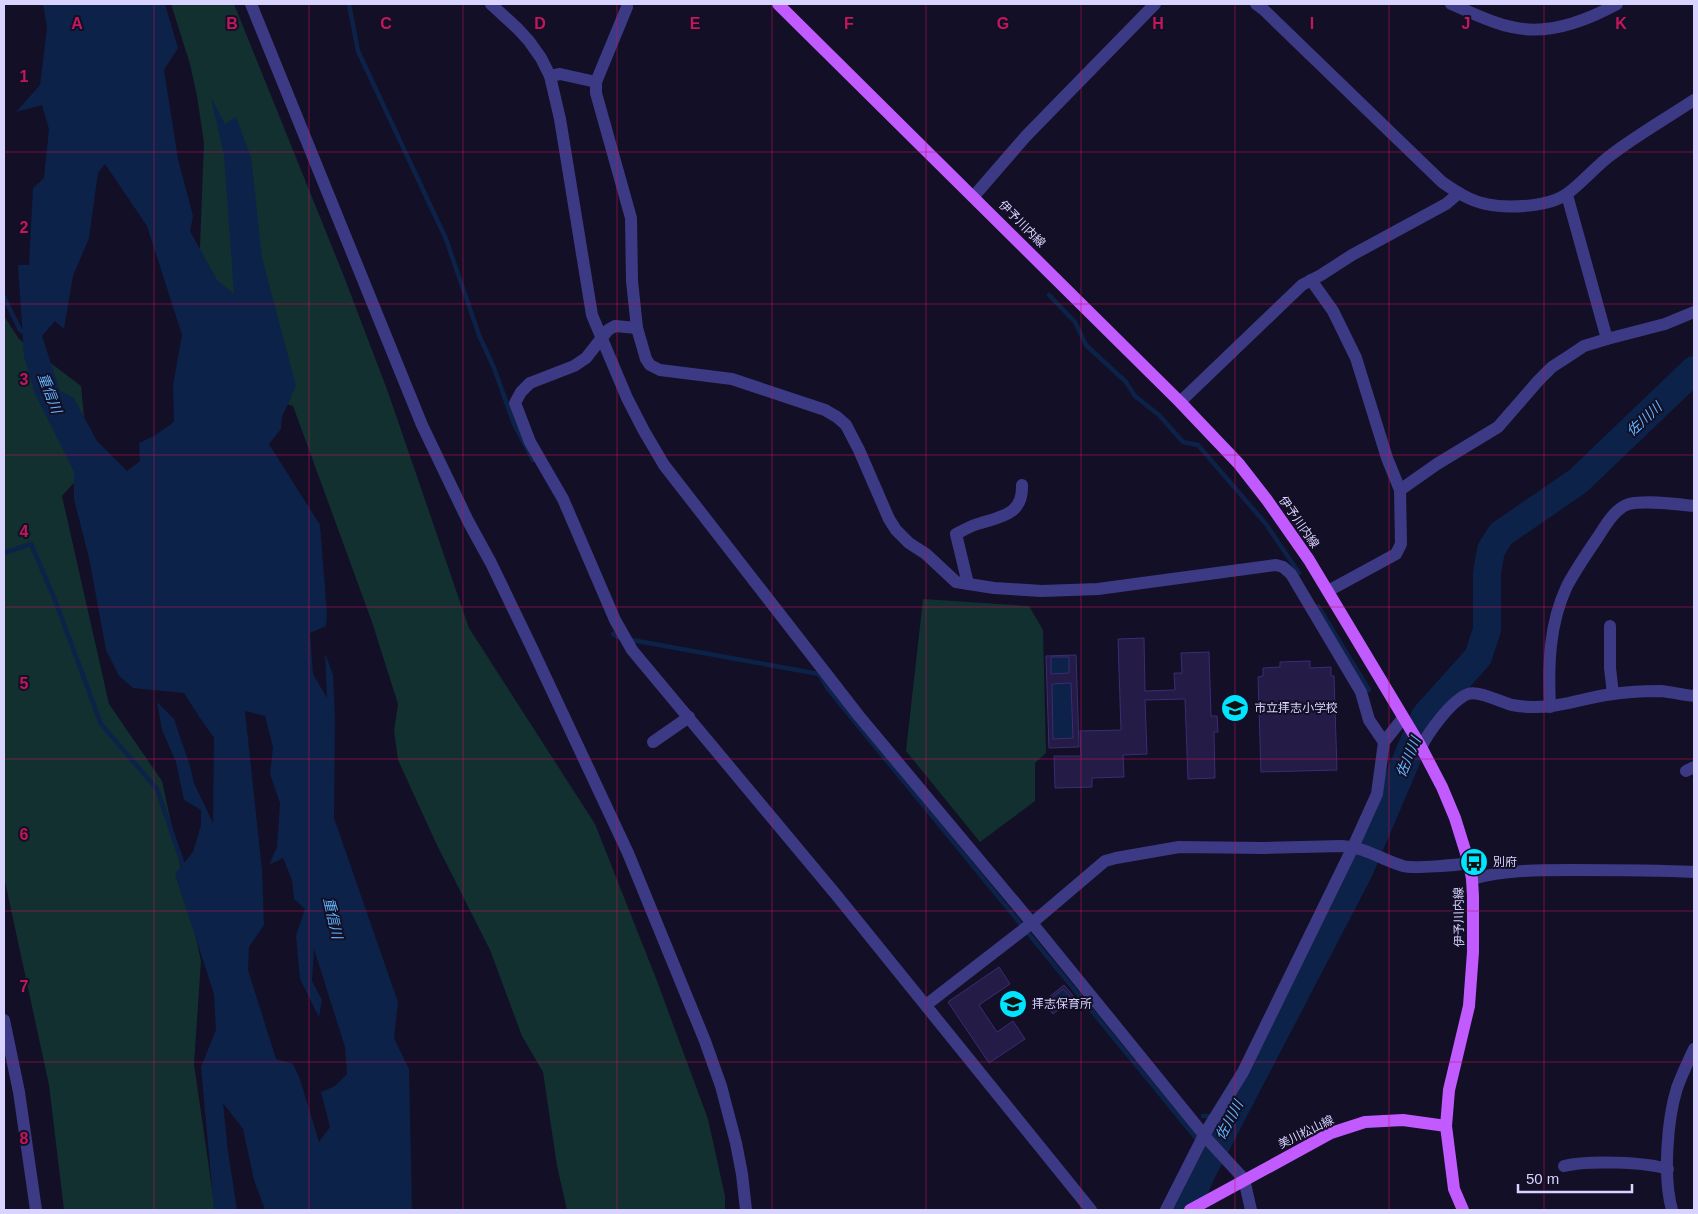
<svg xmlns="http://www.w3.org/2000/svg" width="1698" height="1214" font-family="Arial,'Noto Sans JP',sans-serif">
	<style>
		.green { fill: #12302f }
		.water { fill: #0c2248; fill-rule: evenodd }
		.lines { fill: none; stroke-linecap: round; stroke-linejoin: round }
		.stream { stroke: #0c2248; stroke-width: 4.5 }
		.river { stroke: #0c2248; stroke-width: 28 }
		.building { fill: #241b47; stroke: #3b2d73; fill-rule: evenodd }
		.minor { stroke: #3d3a85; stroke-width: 12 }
		.major { stroke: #c25bff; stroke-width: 12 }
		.grid { fill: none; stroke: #c2185b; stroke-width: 1; stroke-opacity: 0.55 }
		.labels { text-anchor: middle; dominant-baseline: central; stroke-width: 4; stroke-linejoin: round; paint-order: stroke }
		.street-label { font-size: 12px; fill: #d9d4ff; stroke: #130f26 }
		.poi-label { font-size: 12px; fill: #d9d4ff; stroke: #130f26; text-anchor: start }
		.water-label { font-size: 14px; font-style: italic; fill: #62b6ff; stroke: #130f26 }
		.grid-label { font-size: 16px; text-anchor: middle; font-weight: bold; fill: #c2185b; stroke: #130f26; stroke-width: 4; stroke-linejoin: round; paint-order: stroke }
	</style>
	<rect width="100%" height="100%" fill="#130f26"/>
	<!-- green -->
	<g class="green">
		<path d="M171,4h63l109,270 45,118 81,236 126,196 62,157 51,138 17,77v14h-158l-10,-44 -14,-94 -21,-36 -32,-86 -54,-107 -38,-83 -4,-29 4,-27 -26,-82 -79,-216 -32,-10 -63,-98 6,-155 -7,-47 -7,-32z"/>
		<path d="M4,316l15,23 62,47 8,80 -27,30 47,208 53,77 39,180 -7,103 21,146h-151l-15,-125 -45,-208z"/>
		<path d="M923,599l106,7 14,24 3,123 -11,10v38l-55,41 -74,-91z"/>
	</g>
	<!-- water -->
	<g class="water">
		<path d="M43,4h122l13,44 -14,22 14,89 15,57 -3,15 27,49 17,14 -10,-139 -13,-57 14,26 11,-7 15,40 11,101 34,128 -14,31 -1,12 -12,15 51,81 7,89 -1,12 -16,7 3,41 14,24 -2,-45 8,22 2,44 -1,99 64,184 -4,36 15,31 3,141h-147l-11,-30 -11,-51 -20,-26 5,48 9,59h-23l-13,-143 15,-37 -2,-36 -39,-120 18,-22 8,-27v-15l-17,-10 -8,-38 -14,-32 -5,-28 17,17 16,47 4,17 19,40 1,-85 -14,-20 -16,-25 -51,-5 -14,-12 -13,-26 -17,-92 -15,-59v-27l-39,-78 -11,-38 -6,-91h11l4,-77 11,-10 5,-49 -7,-24 -26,7 24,-27 7,-57zM105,164l42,62 35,109 -9,50 1,37 -20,14 -15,7 1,18 -13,10 -30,-30 -24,-44 -13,-6 -18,-55 13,-15 9,8 9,-53 16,-38 9,-65zM245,711l20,5 8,31 -3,27 10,29 -3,44 -8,18 14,-7 9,22 2,19 11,10 -9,26 4,44 19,38 3,-17 -10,-19 2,-32 31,98 2,27 -12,12 -14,6 9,35 -11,15 -19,-63 -7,-15 -17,-5 -28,-89 1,-23 15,-22 -2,-55z"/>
		<path d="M1051,657h18v16l-18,1z"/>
		<path d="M1071,683l2,55 -20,1 -1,-55z"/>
		<path d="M1063,989l8,9 -15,12 -8,-9z"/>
	</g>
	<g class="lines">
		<!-- stream -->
		<g class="stream">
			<path d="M349,4l9,47 88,188 33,96 15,33 20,56 19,36"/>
			<path d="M1049,295l26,27 11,23 40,37 9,14 24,19 24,27 15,3 68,79 33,49"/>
			<path d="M4,297l16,33 6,4"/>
			<path d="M4,553l27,-9 24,56 46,124 56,65 27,79"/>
			<path d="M1318,606l51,84"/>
			<path d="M613,634l7,4"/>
			<path d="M632,640l187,34 9,15 368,449"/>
			<path d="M1399,749l7,10"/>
			<path d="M1228,1103l7,6"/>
			<path d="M1203,1116h6"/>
			<path d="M1205,1152l5,5"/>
		</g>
		<!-- river -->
		<path class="river" d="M1186,1210l15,-36 158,-303 66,-155 53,-59 9,-27v-57l4,-23 10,-16 77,-53 116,-111"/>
	</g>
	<!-- building -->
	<g class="building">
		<path d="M1144,638l1,53 30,-1 -1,-17h8l-1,-20 28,-1 2,64h6l1,16h-4l1,46 -27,1 -3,-80 -40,1 2,54 -24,1 1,22 -32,1v9l-37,1 -1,-32h27l-1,-25 41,-1 -3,-91z"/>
		<path d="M1076,655l3,92 -30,1 -3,-92zM1051,657h18v16l-18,1zM1071,683l2,55 -20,1 -1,-55z"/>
		<path d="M1310,661v7l21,-1v9h3l3,94 -76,2 -3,-95 5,-1v-8l17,-1v-5z"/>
		<path d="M999,967l11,17 -31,21 18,27 16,-11 12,18 -36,24 -41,-61z"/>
		<path d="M1064,985l10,12 -21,17 -10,-12zM1063,989l8,9 -15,12 -8,-9z"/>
	</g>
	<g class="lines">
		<!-- minor -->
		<g class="minor">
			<path d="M251,4l171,421 46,96 23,42 40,83 97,207 77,188 16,45 15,57 6,31 4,36"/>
			<path d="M491,4l27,25 11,12 12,17 9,18 10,43 32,196 35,83 17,33 20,34 195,251 173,207 177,218 35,38 7,31"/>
			<path d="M627,4v3l-31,75v11l35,125 1,63 5,47 9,31 4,6 10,5 72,9 93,31 12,7 9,8 13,25 30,69 7,11 13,13 17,11 30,28 38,6 48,3 56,-2 178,-24 7,2 8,7 70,118 8,28 15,22"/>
			<path d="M1256,4l8,6 178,172c13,9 28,19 44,22 22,5 64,3 82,-11 15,-11 28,-27 43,-38 26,-20 56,-37 83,-55"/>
			<path d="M1451,4c20,8 40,19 61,23 36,9 74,-6 105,-23"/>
			<path d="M550,76l10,-2 36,8"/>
			<path d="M1567,195l40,144"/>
			<path d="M974,196l52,-60 129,-132"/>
			<path d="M1311,280l22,31 23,47 31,100 13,32"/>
			<path d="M637,328l-22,-2 -7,4 -22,28 -12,8 -44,17 -9,9 -6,11 15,39 33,57 52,121 17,30 206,247 253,313"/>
			<path d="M1180,402l122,-117 19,-10 31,-20 94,-51 13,-11"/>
			<path d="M968,584l-12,-50c8,-4 16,-9 25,-11 22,-7 42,-9 41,-38"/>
			<path d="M1328,591l68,-37 5,-10 -1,-54 37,-26 61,-37 40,-46 14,-14 17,-11 15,-10 23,-7 58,-15 29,-12"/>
			<path d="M1610,626v42l3,26"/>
			<path d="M1550,707c-2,-42 -1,-83 17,-121 9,-17 20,-33 31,-49 7,-11 17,-29 31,-33 17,-4 47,0 65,2"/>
			<path d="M653,742l36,-25"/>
			<path d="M1421,748c7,-16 31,-48 47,-54 10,-4 33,8 44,11 6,1 13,2 19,2 26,1 50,-8 75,-12 18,-3 37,-4 54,-4 12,1 23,4 34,5"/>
			<path d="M1686,771l8,-4"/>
			<path d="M1472,879c33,-9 65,-9 99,-9 41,0 82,0 123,2"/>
			<path d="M926,1005l106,-82 73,-62 11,-3 63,-11 86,1 77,-2c23,1 40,14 61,20 10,3 54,-1 66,-3"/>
			<path d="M4,1020l15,72 17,118"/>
			<path d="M1564,1166c23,-6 81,-4 104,3"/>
			<path d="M1166,1210l38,-75 39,-63 110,-225 24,-53 7,-52 19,-24"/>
			<path d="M1672,1210c-9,-32 -5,-90 5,-122 5,-14 11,-26 17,-39"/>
		</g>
		<!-- major -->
		<g class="major">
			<path d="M778,4l402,398 59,62 28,36 42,60 111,185 22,42 13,31 14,45 3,16 1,17v56l-4,54 -20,84 -3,36 8,63 9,21"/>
			<path d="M1190,1210l141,-77 34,-11 38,-2 43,6"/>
		</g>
	</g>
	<!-- grid -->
	<path class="grid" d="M154,4v1206M309,4v1206M463,4v1206M617,4v1206M772,4v1206M926,4v1206M1081,4v1206M1235,4v1206M1389,4v1206M1544,4v1206M4,152h1690M4,304h1690M4,455h1690M4,607h1690M4,759h1690M4,911h1690M4,1062h1690"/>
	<!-- icons -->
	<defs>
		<g id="school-disc" transform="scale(1.4375)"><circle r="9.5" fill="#00e5ff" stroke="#130f26"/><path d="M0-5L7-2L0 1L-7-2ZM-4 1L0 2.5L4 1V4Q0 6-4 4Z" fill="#111"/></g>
		<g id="bus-disc" transform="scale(1.4375)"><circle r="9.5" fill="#00e5ff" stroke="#130f26"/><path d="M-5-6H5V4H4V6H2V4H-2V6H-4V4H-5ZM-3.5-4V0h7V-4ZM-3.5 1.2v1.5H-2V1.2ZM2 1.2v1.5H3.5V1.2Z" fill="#111"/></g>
	</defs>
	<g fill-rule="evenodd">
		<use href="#school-disc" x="1235" y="708"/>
		<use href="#bus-disc" x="1474" y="862"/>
		<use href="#school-disc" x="1013" y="1004"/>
	</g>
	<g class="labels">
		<!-- street labels -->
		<g class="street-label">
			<text transform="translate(1022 224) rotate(45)">伊予川内線</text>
			<text transform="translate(1299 522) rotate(55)">伊予川内線</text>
			<text transform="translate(1459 917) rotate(-91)">伊予川内線</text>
			<text transform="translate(1306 1132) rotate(-26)">美川松山線</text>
		</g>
		<!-- poi labels -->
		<g class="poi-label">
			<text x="1254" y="708">市立拝志小学校</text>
			<text x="1493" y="862">別府</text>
			<text x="1032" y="1004">拝志保育所</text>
		</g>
		<!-- water labels -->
		<g class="water-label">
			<text transform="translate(50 393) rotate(69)">重信川</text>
			<text transform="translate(1644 419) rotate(-43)">佐川川</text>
			<text transform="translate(1408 757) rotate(-67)">佐川川</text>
			<text transform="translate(333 918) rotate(77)">重信川</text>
			<text transform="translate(1229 1120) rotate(-62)">佐川川</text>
		</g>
	</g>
	<g class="grid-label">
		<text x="77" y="29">A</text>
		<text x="232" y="29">B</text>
		<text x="386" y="29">C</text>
		<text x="540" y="29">D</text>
		<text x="695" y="29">E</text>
		<text x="849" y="29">F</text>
		<text x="1003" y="29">G</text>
		<text x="1158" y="29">H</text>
		<text x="1312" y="29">I</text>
		<text x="1466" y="29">J</text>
		<text x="1621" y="29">K</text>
		<text x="24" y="82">1</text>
		<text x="24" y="233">2</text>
		<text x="24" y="385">3</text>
		<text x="24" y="537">4</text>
		<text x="24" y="689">5</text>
		<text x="24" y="840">6</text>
		<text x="24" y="992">7</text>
		<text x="24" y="1144">8</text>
	</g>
	<!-- border -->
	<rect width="1698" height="1214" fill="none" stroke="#d9d4ff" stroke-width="10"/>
	<!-- scale -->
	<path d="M1518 1184v8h114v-8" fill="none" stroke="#d9d4ff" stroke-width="2.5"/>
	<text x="1526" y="1184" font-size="15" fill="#d9d4ff" stroke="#130f26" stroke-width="4" paint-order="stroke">50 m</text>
</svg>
